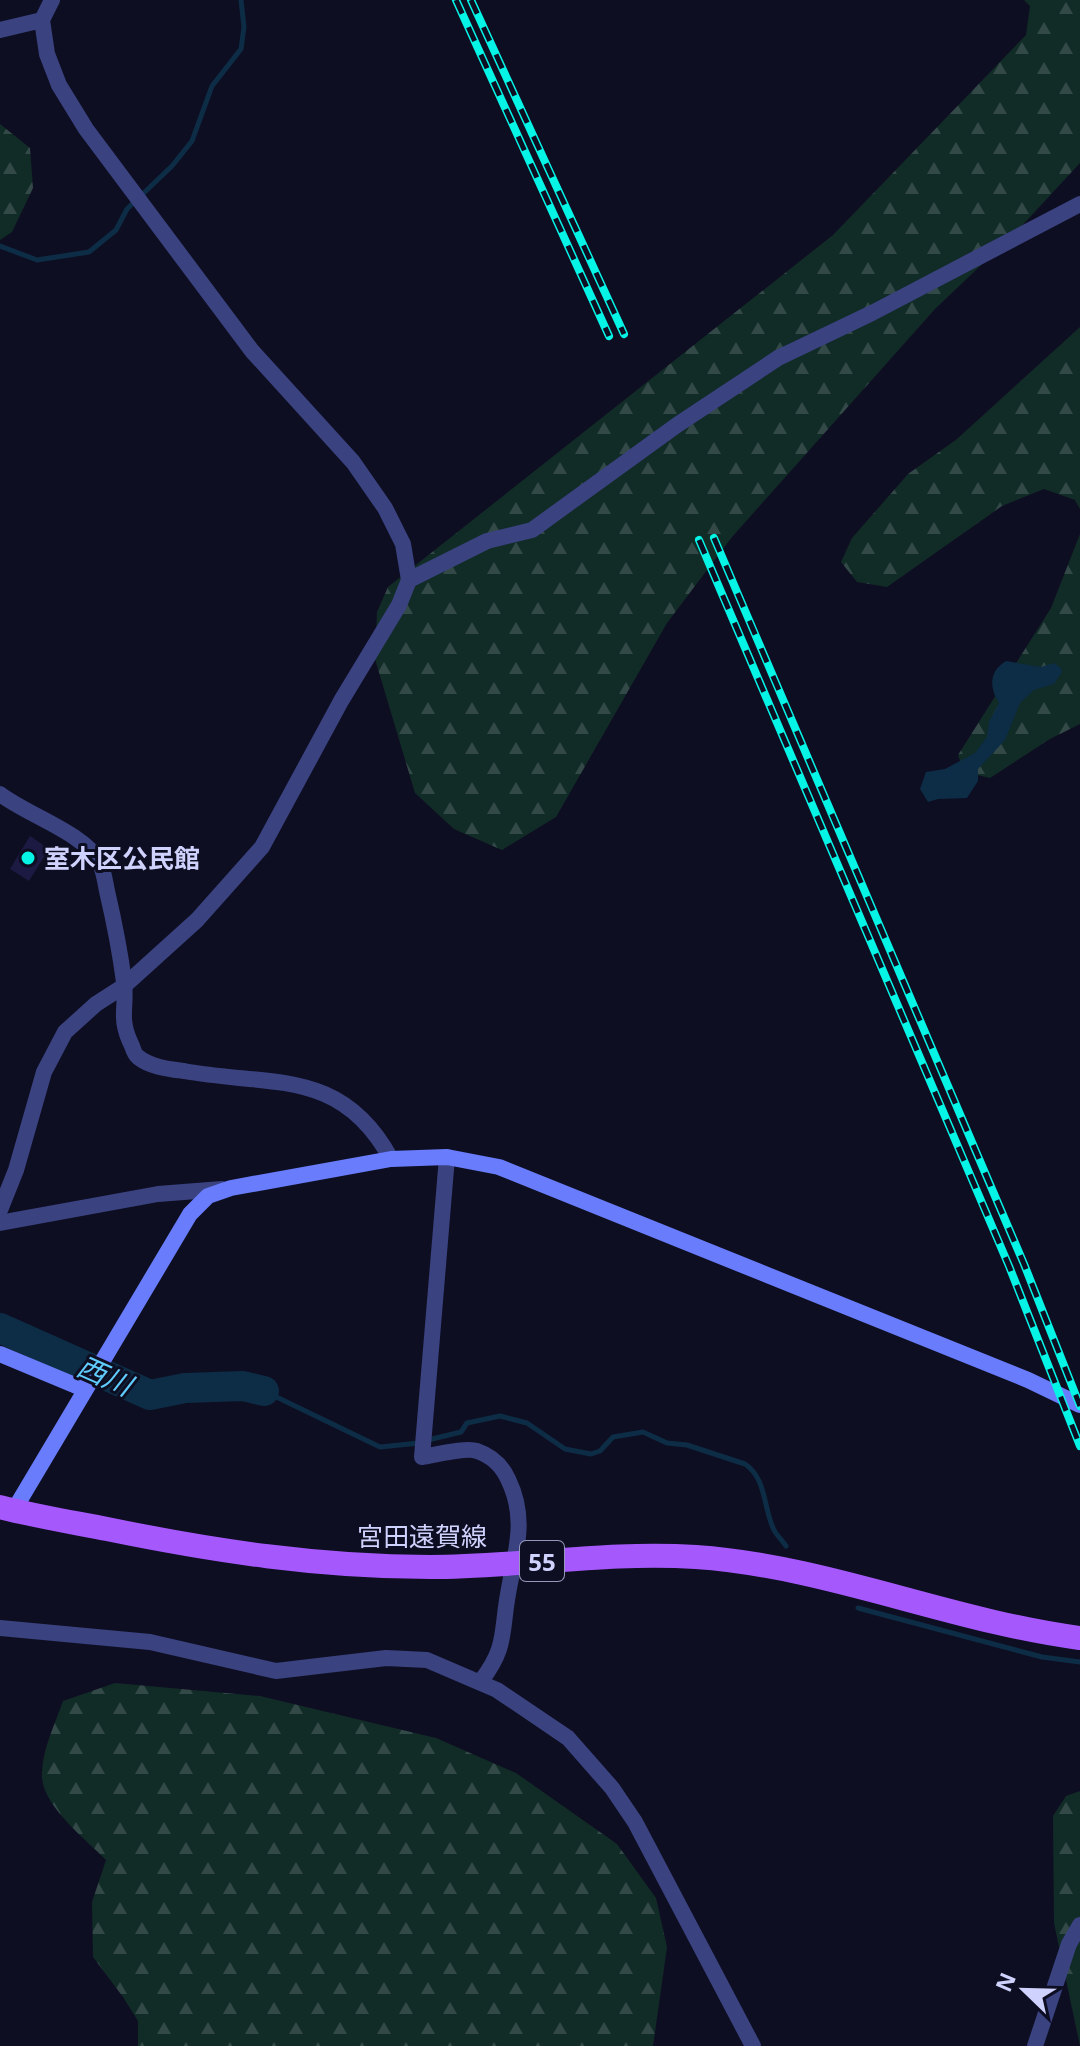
<svg xmlns="http://www.w3.org/2000/svg" width="1080" height="2046" font-family="'Noto Sans','Noto Sans JP',sans-serif">
	<style>
		.forest { fill: url(#forest-firs) }
		.water { fill: #0d2d46 }
		.lines { fill: none; stroke-linecap: round; stroke-linejoin: round }
		.stream { stroke: #0d2d46; stroke-width: 5 }
		.river { stroke: #0d2d46; stroke-width: 30 }
		.building { fill: #1c1a42 }
		.street { stroke: #3a4280; stroke-width: 16 }
		.secondary { stroke: #697dfc; stroke-width: 16 }
		.primary { stroke: #a559fc; stroke-width: 24 }
		.rail-casing { stroke: #05f4e6; stroke-width: 8 }
		.rail { stroke: #0e0e22; stroke-width: 5; stroke-dasharray: 15; stroke-linecap: butt }
		.poi-dot { fill: #05f4e6; stroke: #0e0e22; stroke-width: 3 }
		.labels { text-anchor: middle; dominant-baseline: central; stroke-width: 6; stroke-linejoin: round; paint-order: stroke }
		.shield { fill: #0e0e22; stroke: #9697bc; stroke-width: 2 }
		.shield-label { font-size: 24px; font-weight: bold; fill: #d0d2fe }
		.poi-label { font-size: 26px; font-weight: bold; fill: #d0d2fe; stroke: #0e0e22; text-anchor: start }
		.street-label { font-size: 26px; fill: #d0d2fe; stroke: #0e0e22 }
		.water-label { font-size: 28px; font-style: italic; fill: #60ccfc; stroke: #0e0e22 }
	</style>
	<defs>
		<pattern id="forest-firs" width="22" height="20" patternUnits="userSpaceOnUse" patternTransform="scale(2)"><rect width="22" height="20" fill="#112b26"/><path d="M5 1l3.5 6h-7zM16 11l3.5 6h-7z" fill="#334947"/></pattern>
	</defs>
	<rect width="100%" height="100%" fill="#0e0e22"/>
	<!-- forest -->
	<g class="forest">
		<path d="M1024,0h56v163l-62,67 -83,79 -203,228 -65,86 -111,194 -54,33 -48,-21 -39,-36 -40,-134 2,-47 11,-25 445,-352 193,-200 4,-29z"/>
		<path d="M0,124l30,24 3,40 -21,44 -12,8z"/>
		<path d="M1080,327v182l-5,-9 -31,-11 -42,17 -115,81 -30,-5 -16,-20 11,-24 56,-64 49,-35z"/>
		<path d="M1080,534v190l-30,15 -60,39 -26,-6 -6,-17 93,-147z"/>
		<path d="M115,1683l145,13 176,42 80,35 101,71 39,54 11,49 -14,99h-515v-25l-15,-24 -30,-40 -1,-55 14,-42c-20,-21 -67,-56 -64,-88 1,-24 13,-48 21,-71z"/>
		<path d="M1080,1791v255l-26,-123 -1,-107 13,-20z"/>
	</g>
	<!-- water -->
	<path class="water" d="M1006,661l35,6 13,-4 7,5 1,4 -8,12 -20,6 -14,13 -15,37 -27,29v12l-11,17 -29,1 -10,3 -8,-13 6,-17 19,-3 30,-16 12,-16 2,-15 10,-19c-10,-15 -10,-32 7,-42z"/>
	<g class="lines">
		<!-- stream -->
		<g class="stream">
			<path d="M0,246l37,14 52,-8 27,-22 11,-21 45,-43 20,-25 20,-55 29,-37 3,-22 -3,-27"/>
			<path d="M264,1391l116,56 39,-4"/>
			<path d="M428,1440l33,-8 6,-9 33,-7 27,7 38,26 26,5 9,-3 13,-14 30,-5 24,11 20,2 58,19c22,15 18,44 29,66 3,6 9,11 12,16"/>
			<path d="M858,1608l184,49 38,5"/>
		</g>
		<!-- river -->
		<path class="river" d="M0,1328l150,67 35,-7 58,-2 21,5"/>
	</g>
	<!-- building -->
	<path class="building" d="M30,836l19,13 -20,32 -19,-12z"/>
	<g class="lines">
		<!-- street -->
		<g class="street">
			<path d="M0,30l42,-10"/>
			<path d="M409,580l78,-39 45,-11 145,-105 101,-67 94,-45 208,-109"/>
			<path d="M0,794c27,21 86,40 99,68 5,8 6,20 8,29 7,30 13,60 17,91 3,27 -6,36 8,64 1,3 3,9 6,11 12,10 31,12 46,14 87,16 157,-4 207,88"/>
			<path d="M447,1157l-25,300c13,-2 45,-10 55,-6 15,5 25,15 31,28 20,41 7,73 0,115 -7,39 -1,53 -27,87"/>
			<path d="M0,1210l16,-40 28,-98 21,-40 31,-28 28,-18 73,-66 65,-73 79,-146 58,-96 10,-25 -6,-36 -18,-36 -32,-46 -101,-111 -166,-222 -27,-44 -12,-31 -5,-34 10,-20"/>
			<path d="M0,1223l158,-29 64,-5"/>
			<path d="M0,1628l150,14 126,29 110,-13 41,2 70,30 71,48 44,50 23,34 118,224"/>
			<path d="M1035,2046l34,-102 11,-19"/>
		</g>
		<!-- secondary -->
		<g class="secondary">
			<path d="M0,1354l84,35"/>
			<path d="M14,1510l176,-296 18,-18 23,-8 160,-29 56,-2 52,10 529,213 52,25"/>
		</g>
		<!-- primary -->
		<path class="primary" d="M0,1507c35,9 71,15 107,22 107,22 213,38 323,38 89,0 177,-16 266,-10 131,9 254,64 384,81"/>
		<!-- rail casing -->
		<g class="rail-casing">
			<g id="rail">
				<path d="M456,0l153,336"/>
				<path d="M471,0l153,334"/>
				<path d="M714,538l310,726 56,142"/>
				<path d="M699,540l310,726 71,180"/>
			</g>
		</g>
		<!-- rail -->
		<use href="#rail" class="rail"/>
	</g>
	<!-- markers -->
	<circle class="poi-dot" cx="28" cy="858" r="8"/>
	<g class="labels">
		<!-- shield labels -->
		<rect class="shield" x="520" y="1541" width="44" height="40" rx="6"/>
		<g class="shield-label">
			<text x="542" y="1561">55</text>
		</g>
		<!-- poi labels -->
		<g class="poi-label">
			<text x="44" y="858">室木区公民館</text>
		</g>
		<!-- street labels -->
		<g class="street-label">
			<text x="422" y="1536">宮田遠賀線</text>
		</g>
		<!-- water labels -->
		<g class="water-label">
			<text transform="translate(105 1375) rotate(24)">西川</text>
		</g>
	</g>
	<!-- north arrow -->
	<g transform="translate(1024 1990) rotate(293)" stroke="#0e0e22" stroke-width="6" paint-order="stroke">
	<path d="M0-6L14 30L0 20L-14 30Z" fill="#d0d2fe"/>
	<text y="-12" font-size="22" font-weight="bold" text-anchor="middle" fill="#d0d2fe">N</text>
	</g>
</svg>
